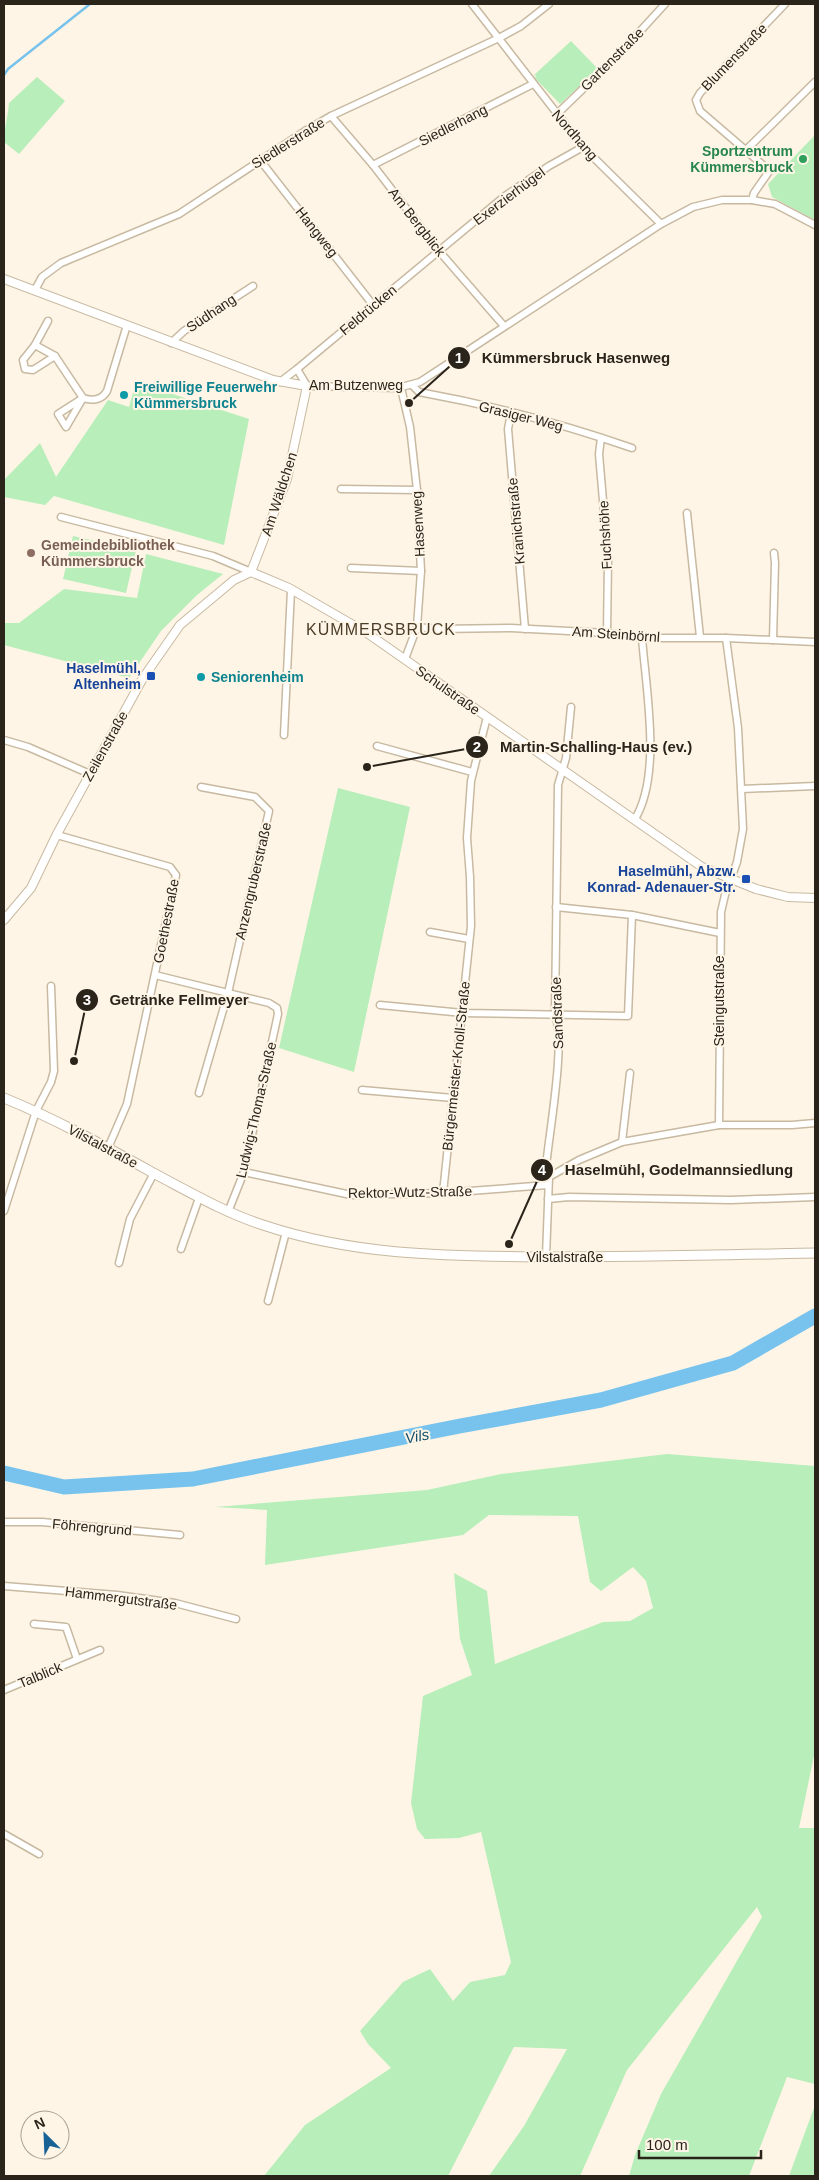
<svg xmlns="http://www.w3.org/2000/svg" width="819" height="2180" font-family="Helvetica,sans-serif">
	<style>
		.green { fill: #b7eeb9 }
		.lines { fill: none; stroke-linecap: round; stroke-linejoin: round }
		.stream { stroke: #77c3ed; stroke-width: 2.5 }
		.river { stroke: #77c3ed; stroke-width: 15 }
		.minor-casing { stroke: #c8b9a1; stroke-width: 9 }
		.tertiary-casing { stroke: #c8b9a1; stroke-width: 10 }
		.secondary-casing { stroke: #c8b9a1; stroke-width: 11 }
		.minor { stroke: #fff; stroke-width: 6 }
		.tertiary { stroke: #fff; stroke-width: 8 }
		.secondary { stroke: #fff; stroke-width: 9 }
		.leisure-dot { fill: #2e9e5b; stroke: #fff5e6; stroke-width: 2 }
		.culture-dot { fill: #0f9aa8; stroke: #fff5e6; stroke-width: 2 }
		.education-dot { fill: #8d6e63; stroke: #fff5e6; stroke-width: 2 }
		.transit-dot { fill: #1a4fb4; stroke: #fff5e6; stroke-width: 2 }
		.labels { text-anchor: middle; dominant-baseline: central; stroke-width: 4; stroke-linejoin: round; paint-order: stroke }
		.street-label { font-size: 14px; fill: #2a241b; stroke: #fff5e6 }
		.leisure-label { font-size: 14px; font-weight: bold; fill: #27864d; stroke: #fff5e6; text-anchor: end }
		.culture-label { font-size: 14px; font-weight: bold; fill: #0d838f; stroke: #fff5e6; text-anchor: start }
		.education-label { font-size: 14px; font-weight: bold; fill: #785e54; stroke: #fff5e6; text-anchor: start }
		.transit-label { font-size: 14px; font-weight: bold; fill: #164399; stroke: #fff5e6; text-anchor: end }
		.water-label { font-size: 15px; font-style: italic; fill: #134f6c; stroke: #fff5e6 }
		.quarter-label { font-size: 16px; letter-spacing: 1px; fill: #4a3d28; stroke: #fff5e6 }
		.leader { fill: none; stroke: #2a241b; stroke-width: 2 }
		.callout-dot { fill: #2a241b; stroke: #fff5e6; stroke-width: 2 }
		.mark-label { font-size: 15px; text-anchor: middle; font-weight: bold; fill: #fff }
		.callout-label { font-size: 15px; text-anchor: middle; font-weight: bold; fill: #2a241b; stroke: #fff5e6; stroke-width: 4; stroke-linejoin: round; paint-order: stroke }
	</style>
	<rect width="100%" height="100%" fill="#fff5e6"/>
	<!-- green -->
	<g class="green">
		<path d="M571,41l27,28 -38,35 -25,-26 1,-3 -3,1z"/>
		<path d="M37,77l28,24 -46,53 -15,-12c0,-14 4,-25 5,-39z"/>
		<path d="M815,135v85l-43,-23 -4,-13z"/>
		<path d="M136,382l113,37 -25,126 -170,-49 -9,9 -41,-8v-17l36,-37 16,34 52,-77 21,7z"/>
		<path d="M73,536l63,14 -10,43 -63,-14z"/>
		<path d="M146,554l77,20 -26,21 -36,36 -32,47 -125,-33v-22h15l45,-34 73,9z"/>
		<path d="M338,788l72,19 -56,265 -75,-24z"/>
		<path d="M667,1454l148,12v285l-16,77h16v256l-28,-7 -38,99h-120l6,-21 26,-61 101,-177 -5,-10 -130,163 -47,106h-91l35,-50 43,-77 -53,-2 -66,129h-184l41,-51 86,-57 -23,-24 -8,-13 43,-49 27,-13 23,32 17,-19 35,-7 6,-13 -30,-130 -22,6 -34,1 -8,-10 -6,-26 12,-107 49,-21 -12,-36 -6,-66 33,18 8,73 108,-42 27,-1 23,-13 -7,-27 -13,-14 -32,24 -11,-9 -12,-66 -89,-1 -26,20 -198,30 2,-55 -52,-3 212,-17 74,-16z"/>
		<path d="M815,2105v71h-26z"/>
	</g>
	<g class="lines">
		<!-- stream -->
		<path class="stream" d="M4,75l4,-6 82,-65"/>
		<!-- river -->
		<path class="river" d="M4,1473l60,14 129,-8 267,-53 141,-26 132,-37 82,-47"/>
		<!-- minor casing -->
		<g class="minor-casing">
			<g id="minor">
				<path d="M472,4l111,143 78,77"/>
				<path d="M557,114l65,-63 43,-47"/>
				<path d="M331,116l42,49 66,86 65,75"/>
				<path d="M583,147l-34,19 -44,30 -208,173 10,17 91,2 22,-6 241,-158 32,-17 29,-7h30l23,4 40,21"/>
				<path d="M746,150l69,-68"/>
				<path d="M260,160l113,145"/>
				<path d="M373,165l160,-81"/>
				<path d="M752,200l2,-7 14,-20 -4,-7 -64,-55 -4,-11 4,-7 85,-89"/>
				<path d="M35,290l7,-13 19,-14 118,-49 126,-83 26,-15 168,-78 22,-12 28,-22"/>
				<path d="M48,321l-13,24 -12,15 2,9 8,1 22,-14 28,42c9,3 19,2 24,-7l20,-66"/>
				<path d="M171,343l13,-12 69,-45"/>
				<path d="M35,345l20,11"/>
				<path d="M280,382l17,-13"/>
				<path d="M412,385l7,7c72,13 144,32 213,56"/>
				<path d="M401,388l9,39 7,63 4,81 -4,56 -12,32"/>
				<path d="M83,398l-17,29 -8,-13z"/>
				<path d="M511,413l-3,16 17,200"/>
				<path d="M601,438l-2,16 9,105 -1,74"/>
				<path d="M341,489l76,1"/>
				<path d="M687,513l13,124"/>
				<path d="M61,517l152,39 38,16"/>
				<path d="M351,568l70,3"/>
				<path d="M417,627l20,2 74,-1 96,5 35,5h84l89,4"/>
				<path d="M773,640l2,-77 -1,-10"/>
				<path d="M284,735l7,-145"/>
				<path d="M4,740l24,7 62,27"/>
				<path d="M377,746l95,26"/>
				<path d="M742,789l73,-3"/>
				<path d="M635,819c27,-45 11,-129 7,-181"/>
				<path d="M57,835l113,32 6,8 -49,229 -19,44"/>
				<path d="M556,907l76,8 88,18"/>
				<path d="M430,932l39,7"/>
				<path d="M155,975l114,28 8,5 1,6 -34,158 -16,40"/>
				<path d="M380,1005l83,8 165,3 4,-101"/>
				<path d="M362,1090l91,8"/>
				<path d="M199,1093l29,-100 41,-182 -14,-14 -54,-10"/>
				<path d="M719,1125l2,-213 4,-17 12,-33 6,-33 -5,-101 -12,-90"/>
				<path d="M622,1142l8,-69"/>
				<path d="M244,1172l107,23 92,-2 105,-8"/>
				<path d="M549,1177l30,-17 43,-18 97,-17h73l23,-2"/>
				<path d="M443,1193l28,-267 -1,-49 -3,-39 4,-57 16,-64"/>
				<path d="M548,1199l21,-2 162,3 84,-3"/>
				<path d="M4,1211l32,-100 15,-29 3,-11 -3,-85"/>
				<path d="M181,1249l18,-51"/>
				<path d="M546,1257l3,-80 -3,-10c3,-34 20,-125 9,-153l3,-229 8,-27 5,-51"/>
				<path d="M119,1263l11,-44 24,-46"/>
				<path d="M268,1301l18,-69"/>
				<path d="M4,1522h38l138,13"/>
				<path d="M4,1586l113,9 58,8 61,16"/>
				<path d="M34,1624l32,3 11,32"/>
				<path d="M4,1690l96,-40"/>
				<path d="M4,1834l35,20"/>
			</g>
		</g>
		<!-- tertiary casing -->
		<g class="tertiary-casing">
			<g id="tertiary">
				<path d="M4,279l269,101 34,6 -20,93 -36,93"/>
				<path d="M251,572l38,16 78,45 335,234 54,22 32,8 27,1"/>
				<path d="M4,920l27,-32 26,-54 86,-156 37,-53 54,-45 17,-8"/>
			</g>
		</g>
		<!-- secondary casing -->
		<g class="secondary-casing">
			<path id="secondary" d="M4,1098c54,22 104,50 155,78 34,18 67,37 104,49 93,31 184,31 281,32 90,0 181,-2 271,-4"/>
		</g>
		<!-- minor -->
		<use href="#minor" class="minor"/>
		<!-- tertiary -->
		<use href="#tertiary" class="tertiary"/>
		<!-- secondary -->
		<use href="#secondary" class="secondary"/>
	</g>
	<!-- markers -->
	<circle class="leisure-dot" cx="803" cy="159" r="5"/>
	<g class="culture-dot">
		<circle cx="124" cy="395" r="5"/>
		<circle cx="201" cy="677" r="5"/>
	</g>
	<circle class="education-dot" cx="31" cy="553" r="5"/>
	<g class="transit-dot">
		<rect x="146" y="671" width="10" height="10" rx="2.5"/>
		<rect x="741" y="874" width="10" height="10" rx="2.5"/>
	</g>
	<g class="labels">
		<!-- street labels -->
		<g class="street-label">
			<text transform="translate(734 57) rotate(-46)">Blumenstraße</text>
			<text transform="translate(612 59) rotate(-45)">Gartenstraße</text>
			<text transform="translate(453 125) rotate(-27)">Siedlerhang</text>
			<text transform="translate(575 135) rotate(49)">Nordhang</text>
			<text transform="translate(288 143) rotate(-32)">Siedlerstraße</text>
			<text transform="translate(509 196) rotate(-37)">Exerzierhügel</text>
			<text transform="translate(417 222) rotate(52)">Am Bergblick</text>
			<text transform="translate(317 232) rotate(52)">Hangweg</text>
			<text transform="translate(368 310) rotate(-40)">Feldrücken</text>
			<text transform="translate(211 313) rotate(-34)">Südhang</text>
			<text x="356" y="385">Am Butzenweg</text>
			<text transform="translate(521 416) rotate(14)">Grasiger Weg</text>
			<text transform="translate(279 494) rotate(-72)">Am Wäldchen</text>
			<text transform="translate(516 521) rotate(-95)">Kranichstraße</text>
			<text transform="translate(418 524) rotate(-93)">Hasenweg</text>
			<text transform="translate(605 535) rotate(-93)">Fuchshöhe</text>
			<text transform="translate(616 634) rotate(4)">Am Steinbörnl</text>
			<text transform="translate(448 690) rotate(35)">Schulstraße</text>
			<text transform="translate(105 746) rotate(-61)">Zeilenstraße</text>
			<text transform="translate(253 881) rotate(-77)">Anzengruberstraße</text>
			<text transform="translate(166 921) rotate(-79)">Goethestraße</text>
			<text transform="translate(719 1001) rotate(-90)">Steingutstraße</text>
			<text transform="translate(557 1013) rotate(-92)">Sandstraße</text>
			<text transform="translate(456 1066) rotate(-84)">Bürgermeister-Knoll-Straße</text>
			<text transform="translate(256 1110) rotate(-77)">Ludwig-Thoma-Straße</text>
			<text transform="translate(103 1146) rotate(28)">Vilstalstraße</text>
			<text transform="translate(410 1192) rotate(-1)">Rektor-Wutz-Straße</text>
			<text x="565" y="1257">Vilstalstraße</text>
			<text transform="translate(92 1527) rotate(5)">Föhrengrund</text>
			<text transform="translate(121 1598) rotate(7)">Hammergutstraße</text>
			<text transform="translate(40 1675) rotate(-23)">Talblick</text>
		</g>
		<!-- leisure labels -->
		<g class="leisure-label">
			<text x="793" y="151">Sportzentrum<tspan x="793" dy="16">Kümmersbruck</tspan></text>
		</g>
		<!-- culture labels -->
		<g class="culture-label">
			<text x="134" y="387">Freiwillige Feuerwehr<tspan x="134" dy="16">Kümmersbruck</tspan></text>
			<text x="211" y="677">Seniorenheim</text>
		</g>
		<!-- education labels -->
		<g class="education-label">
			<text x="41" y="545">Gemeindebibliothek<tspan x="41" dy="16">Kümmersbruck</tspan></text>
		</g>
		<!-- transit labels -->
		<g class="transit-label">
			<text x="141" y="668">Haselmühl,<tspan x="141" dy="16">Altenheim</tspan></text>
			<text x="736" y="871">Haselmühl, Abzw.<tspan x="736" dy="16">Konrad- Adenauer-Str.</tspan></text>
		</g>
		<!-- water labels -->
		<g class="water-label">
			<text transform="translate(417 1436) rotate(-11)">Vils</text>
		</g>
		<!-- quarter labels -->
		<g class="quarter-label">
			<text x="381" y="629">KÜMMERSBRUCK</text>
		</g>
	</g>
	<!-- callouts -->
	<path class="leader" d="M409 403L459 358M367 767L477 747M74 1061L87 1000M509 1244L542 1170"/>
	<g class="callout-dot">
		<circle cx="409" cy="403" r="5"/>
		<circle cx="367" cy="767" r="5"/>
		<circle cx="74" cy="1061" r="5"/>
		<circle cx="509" cy="1244" r="5"/>
		<circle cx="459" cy="358" r="12"/>
		<circle cx="477" cy="747" r="12"/>
		<circle cx="87" cy="1000" r="12"/>
		<circle cx="542" cy="1170" r="12"/>
	</g>
	<g class="mark-label">
		<text x="459" y="363">1</text>
		<text x="477" y="752">2</text>
		<text x="87" y="1005">3</text>
		<text x="542" y="1175">4</text>
	</g>
	<g class="callout-label">
		<text x="576" y="363">Kümmersbruck Hasenweg</text>
		<text x="596" y="752">Martin-Schalling-Haus (ev.)</text>
		<text x="179" y="1005">Getränke Fellmeyer</text>
		<text x="679" y="1175">Haselmühl, Godelmannsiedlung</text>
	</g>
	<!-- border -->
	<rect width="819" height="2180" fill="none" stroke="#2a241b" stroke-width="10"/>
	<!-- north arrow -->
	<g transform="translate(45 2135) rotate(336)"><circle r="24" fill="#fff5e6" stroke="#aaa195"/>
	<path d="M0-4L9 19L0 12L-9 19Z" fill="#196296"/>
	<text y="-8" font-size="14" font-weight="bold" text-anchor="middle" fill="#2a241b">N</text>
	</g>
	<!-- scale -->
	<path d="M639 2150v8h122v-8" fill="none" stroke="#2a241b" stroke-width="2.5"/>
	<text x="646" y="2150" font-size="15" fill="#2a241b" stroke="#fff5e6" stroke-width="4" paint-order="stroke">100 m</text>
</svg>
